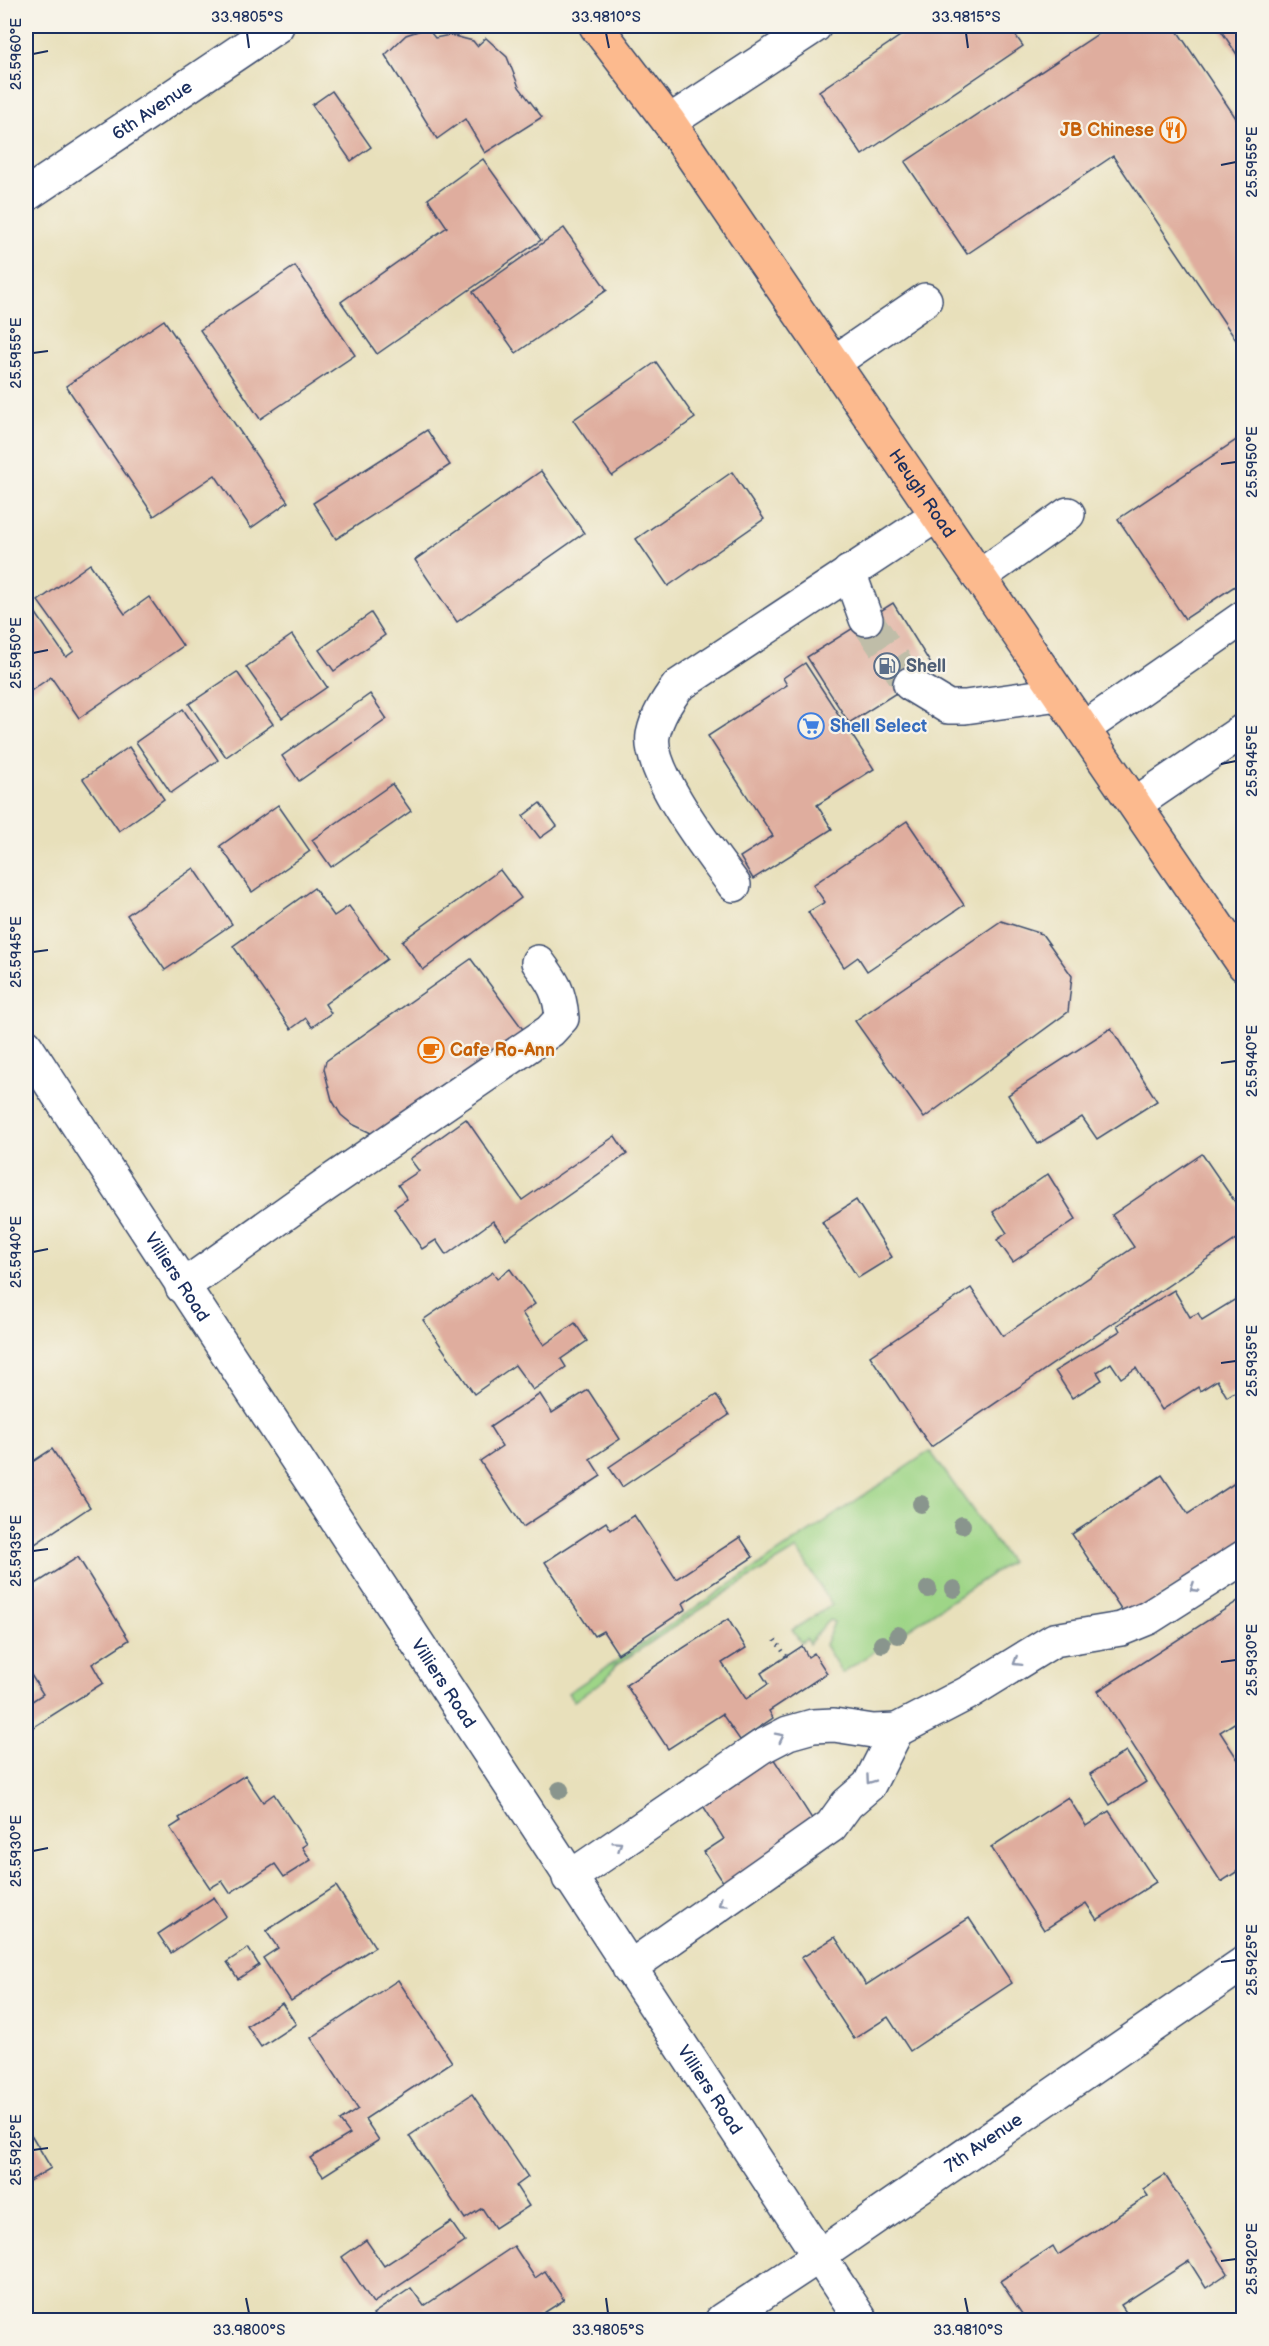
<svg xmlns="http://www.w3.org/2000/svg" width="1269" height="2346" font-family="'Balsamiq Sans',sans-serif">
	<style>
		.green { fill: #9ed587; stroke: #5c8272; stroke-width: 1.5 }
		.building { fill: #dfad9e }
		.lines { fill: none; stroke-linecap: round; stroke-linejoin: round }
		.minor-tunnel { stroke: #bfbda8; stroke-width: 33; stroke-dasharray: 33 16; stroke-linecap: butt }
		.minor-casing { stroke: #3a4a6c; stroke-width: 36 }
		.major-casing { stroke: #3a4a6c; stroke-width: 36 }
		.path { stroke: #3a4a6c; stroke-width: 4; stroke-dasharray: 1.5 4.5; stroke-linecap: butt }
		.minor { stroke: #fff; stroke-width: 33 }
		.major { stroke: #fcba8e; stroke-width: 33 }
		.tree { fill: #89958d }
		.oneway { stroke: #8d97ae }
		.ticks { fill: none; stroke: #1b2f5e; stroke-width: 2 }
		.labels { text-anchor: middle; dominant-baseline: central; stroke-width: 4.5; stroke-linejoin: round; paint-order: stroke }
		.street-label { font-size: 18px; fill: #1b2f5e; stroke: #f7f3e8 }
		.food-label { font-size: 18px; font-weight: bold; fill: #c56008; stroke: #f7f3e8; text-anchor: end }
		.service-label { font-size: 18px; font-weight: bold; fill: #4e5e75; stroke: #f7f3e8; text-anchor: start }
		.shop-label { font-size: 18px; font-weight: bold; fill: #366cbe; stroke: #f7f3e8; text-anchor: start }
		.neatline { fill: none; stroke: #1b2f5e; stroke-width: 2 }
		.ticks-label { font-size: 15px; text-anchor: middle; fill: #1b2f5e }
	</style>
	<rect width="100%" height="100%" fill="#f7f3e8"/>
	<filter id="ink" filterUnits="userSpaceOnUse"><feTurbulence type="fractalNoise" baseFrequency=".0167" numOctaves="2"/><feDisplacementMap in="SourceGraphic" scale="12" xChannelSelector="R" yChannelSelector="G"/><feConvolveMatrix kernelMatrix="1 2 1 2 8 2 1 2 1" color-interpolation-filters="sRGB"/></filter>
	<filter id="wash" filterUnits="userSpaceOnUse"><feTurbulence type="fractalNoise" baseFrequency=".008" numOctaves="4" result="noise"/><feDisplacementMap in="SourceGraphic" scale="24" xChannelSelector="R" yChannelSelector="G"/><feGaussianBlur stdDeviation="1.35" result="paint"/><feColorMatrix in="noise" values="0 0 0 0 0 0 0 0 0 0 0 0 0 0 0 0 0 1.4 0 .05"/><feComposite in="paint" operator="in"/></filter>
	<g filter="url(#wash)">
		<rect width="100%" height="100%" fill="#e8e0bb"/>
		<!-- green -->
		<path class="green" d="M930,1451l80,111 -168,111 -17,-28 9,-23 -4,-2 -4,3 -17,21 -3,-5 -5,4 -9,-13 40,-25 -35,-56 -70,43 -111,73 -10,14 -32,22 -6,-8z"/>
		<g id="blocks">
			<!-- building -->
			<g class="building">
				<path d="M915,26h94l14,20 -161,109 -43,-64z"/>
				<path d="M1110,26h64l70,104v222l-131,-196 -146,98 -62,-92z"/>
				<path d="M1218,26h26v39z"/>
				<path d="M427,28l8,10 15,-3 23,6 4,5 9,-8 21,19 12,30 23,30 -57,36 -20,-34 -28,20 -52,-84 21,-20z"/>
				<path d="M332,91l39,56 -20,14 -39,-56z"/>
				<path d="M483,159l58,81 -164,114 -36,-52 106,-75 -19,-28z"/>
				<path d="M564,228l43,62 -91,63 -43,-61z"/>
				<path d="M295,266l60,89 -95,64 -60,-89z"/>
				<path d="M164,320l124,182 -37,26 -36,-53 -61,41 -88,-130z"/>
				<path d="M656,362l39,56 -83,58 -39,-56z"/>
				<path d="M427,430l23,35 -114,74 -23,-36z"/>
				<path d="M1244,435v145l-59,39 -67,-100z"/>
				<path d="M541,471l43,62 -127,89 -42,-62z"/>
				<path d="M732,472l32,47 -96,67 -32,-47z"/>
				<path d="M90,564l35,50 24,-17 34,49 -104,72 -28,-41 -25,17v-95l40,58 8,-6 -36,-50z"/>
				<path d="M893,603l41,66 -85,54 -42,-66z"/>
				<path d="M371,613l14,22 -51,36 -15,-21z"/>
				<path d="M292,635l35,52 -45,31 -36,-51z"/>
				<path d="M805,663l69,106 -57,36 15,24 -79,50 -13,-22 33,-21 -65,-100 79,-51 -4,-7z"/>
				<path d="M237,672l36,52 -47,33 -37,-53z"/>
				<path d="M370,694l17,25 -88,62 -17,-25z"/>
				<path d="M183,709l35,51 -47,33 -35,-51z"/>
				<path d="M129,747l35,52 -45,32 -36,-52z"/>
				<path d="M392,784l19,27 -80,56 -19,-27z"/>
				<path d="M540,803l17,23 -17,12 -17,-22z"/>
				<path d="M278,805l32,46 -58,41 -32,-46z"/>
				<path d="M907,821l57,84 -97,66 -9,-14 -14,10 -36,-55 17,-10 -12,-17z"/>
				<path d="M194,868l38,56 -67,46 -38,-55z"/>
				<path d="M500,870l21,28 -98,72 -21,-29z"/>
				<path d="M314,888l20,28 15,-10 38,53 -62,45 6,9 -19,14 -6,-9 -15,11 -58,-83z"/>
				<path d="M1001,921l41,13 30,42 -4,36 -144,106 -69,-97z"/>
				<path d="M471,959l54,73 -148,101h-6l-19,-9 -11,-9 -9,-15 -8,-31 2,-8z"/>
				<path d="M1111,1028l46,73 -60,38 -15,-22 -44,27 -30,-49z"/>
				<path d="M466,1119l56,81 93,-64 12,18 -121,85 -13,-18 -47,34 -10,-15 -14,9 -28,-41 13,-9 -9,-14 21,-14 -9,-12z"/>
				<path d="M1202,1154l42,61v19l-313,213 -61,-91 101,-68 32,48 131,-89 -22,-32z"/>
				<path d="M1048,1174l28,45 -63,43 -16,-22 10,-7 -14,-21z"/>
				<path d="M856,1200l36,57 -34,21 -36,-56z"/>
				<path d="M510,1269l25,35 -13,9 22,32 31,-22 12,18 -26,18 5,8 -33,23 -18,-25 -41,29 -51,-74 70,-48 4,7z"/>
				<path d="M1174,1290l16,27 8,-4 4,7 42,-26v92l-17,11 -10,-17 -17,11 -2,-4 -36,23 -26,-42 -15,10 -10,-15 -14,9 5,8 -30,18 -17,-27 65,-40 -3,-6z"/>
				<path d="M588,1390l32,49 -30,20 11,17 -78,51 -43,-66 22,-15 -12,-19 50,-33 12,19z"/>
				<path d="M716,1395l13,20 -107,72 -13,-20z"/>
				<path d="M52,1449l38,58 -64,43v-84z"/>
				<path d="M1162,1475l26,39 56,-37v65l-117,76 -55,-84z"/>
				<path d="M634,1515l42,64 64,-42 13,20 -70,46 3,6 -68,45 -15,-23 -9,5 -49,-74 61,-40 5,8z"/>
				<path d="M78,1557l51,83 -37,24 11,19 -77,49v-27l17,-11 -17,-27v-19l3,-2 -3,-6v-50z"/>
				<path d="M1244,1597v120l-24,15 24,37v98l-23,15 -123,-191z"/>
				<path d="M728,1619l18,29 -24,15 24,36 22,-15 -7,-11 41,-27 6,11 6,-4 13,20 -58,38 4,7 -33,22 -18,-26 -54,35 -42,-64z"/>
				<path d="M768,1750l48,75 -91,60 -21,-33 20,-13 -27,-43z"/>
				<path d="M1126,1751l20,31 -36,23 -20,-31z"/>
				<path d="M245,1775l18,27 11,-8 33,50 -5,3 9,13 -27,17 -9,-13 -45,29 -8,-12 -12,7 -40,-60 11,-7 -2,-3z"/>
				<path d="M1068,1797l18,29 23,-15 47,71 -59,38 -11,-17 -42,27 -53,-83z"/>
				<path d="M336,1886l39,61 -84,54 -28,-43 15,-10 -12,-17z"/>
				<path d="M214,1897l12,19 -55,37 -13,-19z"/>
				<path d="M969,1918l43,65 -102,68 -22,-34 -34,22 -53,-81 34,-21 31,48z"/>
				<path d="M248,1948l11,17 -21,14 -11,-17z"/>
				<path d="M398,1980l54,82 -87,57 14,21 -56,36 -13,-18 40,-24 -10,-13 18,-12 -47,-71z"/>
				<path d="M282,2003l14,21 -35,23 -14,-21z"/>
				<path d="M472,2094l56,83 -12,9 13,20 -34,22 -13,-20 -17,11 -56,-83z"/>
				<path d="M32,2136l19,32 -25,15v-42z"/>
				<path d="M1165,2175l63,98 -22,15 -17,-27 -68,44 6,9 -11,6h-90l-26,-39 53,-35 5,9 90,-59 -5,-7z"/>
				<path d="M451,2222l14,20 -92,61 -31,-46 24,-17 18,26z"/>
				<path d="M514,2246l21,32 10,-7 19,29 -31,20h-156l-4,-6 38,-26 13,18z"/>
			</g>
		</g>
	</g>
	<g filter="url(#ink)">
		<use href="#blocks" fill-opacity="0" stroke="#3a4a6c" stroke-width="1.5"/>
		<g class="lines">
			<!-- minor-tunnel -->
			<path class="minor-tunnel" d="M866,619l44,65"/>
			<!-- minor casing -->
			<g class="minor-casing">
				<g id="minor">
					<path d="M669,122l146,-96"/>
					<path id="s1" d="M26,195l251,-169"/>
					<path d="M833,363l92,-63"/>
					<path d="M849,572l17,47"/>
					<path d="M979,577l89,-63"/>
					<path d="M910,684l38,23h17l94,-13"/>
					<path d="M1083,729l161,-112"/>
					<path d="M1135,804l109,-74"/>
					<path d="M734,885c-22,-31 -87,-113 -81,-150 4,-19 14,-34 25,-49l259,-171"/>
					<path id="s2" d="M26,1046l835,1274"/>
					<path d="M182,1287l142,-101 226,-155 12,-13c-2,-26 -9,-36 -24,-56"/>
					<path d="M569,1878l192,-131 27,-14 25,-7 21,-1 39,6 24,-1"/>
					<path d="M629,1968l202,-142 16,-22 22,-19 28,-55 71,-37 86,-53 67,-11 27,-11 96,-61"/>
					<path id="s3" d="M722,2320l97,-64 425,-293"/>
				</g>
			</g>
			<!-- major casing -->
			<g class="major-casing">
				<g id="major">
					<path id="s4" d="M596,26l73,96 575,843"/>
				</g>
			</g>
			<!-- path -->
			<path class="path" d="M775,1640l11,16"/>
			<!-- minor -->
			<use href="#minor" class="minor"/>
			<!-- major -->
			<use href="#major" class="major"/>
		</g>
		<!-- trees -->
		<g class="tree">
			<circle cx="921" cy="1504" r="9"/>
			<circle cx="962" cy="1525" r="9"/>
			<circle cx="928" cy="1589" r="9"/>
			<circle cx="954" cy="1589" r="9"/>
			<circle cx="898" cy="1635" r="9"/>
			<circle cx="882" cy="1644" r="9"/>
			<circle cx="560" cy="1790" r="9"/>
		</g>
		<!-- one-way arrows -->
		<defs><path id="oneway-chevron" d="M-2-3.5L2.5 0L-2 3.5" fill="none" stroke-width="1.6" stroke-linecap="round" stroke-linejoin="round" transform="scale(1.5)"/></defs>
		<g class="oneway">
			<use href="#oneway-chevron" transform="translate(1194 1588) rotate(147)"/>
			<use href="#oneway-chevron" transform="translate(1017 1662) rotate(148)"/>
			<use href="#oneway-chevron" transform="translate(780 1737) rotate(-27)"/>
			<use href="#oneway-chevron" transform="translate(870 1780) rotate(125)"/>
			<use href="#oneway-chevron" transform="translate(618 1845) rotate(-34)"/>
			<use href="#oneway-chevron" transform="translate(722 1903) rotate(145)"/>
		</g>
	</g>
	<!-- ticks -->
	<path class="ticks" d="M247,33l2,15M606,33l3,15M966,33l2,15M33,54l15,-3M1221,165l15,-3M33,353l15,-2M1221,464l15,-2M33,653l15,-3M1221,764l15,-3M33,952l15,-2M1221,1063l15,-2M33,1252l15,-3M1221,1363l15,-2M33,1551l15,-2M1221,1662l15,-2M33,1851l15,-3M1221,1962l15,-2M33,2150l15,-2M1221,2261l15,-2M246,2298l3,15M606,2298l2,15M965,2298l3,15"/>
	<!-- icons -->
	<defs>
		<g id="restaurant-ring" transform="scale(1.35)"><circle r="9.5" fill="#f7f3e8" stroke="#e8710a" stroke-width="1.5"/><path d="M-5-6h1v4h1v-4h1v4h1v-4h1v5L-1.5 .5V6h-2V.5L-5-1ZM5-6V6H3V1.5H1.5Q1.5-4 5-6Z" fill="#e8710a"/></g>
		<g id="fuel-ring" transform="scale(1.35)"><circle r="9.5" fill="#f7f3e8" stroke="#5c6f8a" stroke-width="1.5"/><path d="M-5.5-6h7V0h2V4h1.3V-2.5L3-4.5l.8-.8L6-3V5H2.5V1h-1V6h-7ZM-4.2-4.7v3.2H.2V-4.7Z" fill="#5c6f8a"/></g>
		<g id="supermarket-ring" transform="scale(1.35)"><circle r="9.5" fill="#f7f3e8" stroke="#3f7fe0" stroke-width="1.5"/><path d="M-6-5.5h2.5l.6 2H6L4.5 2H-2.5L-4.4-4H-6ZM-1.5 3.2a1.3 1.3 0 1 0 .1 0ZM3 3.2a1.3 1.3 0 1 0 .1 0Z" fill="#3f7fe0"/></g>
		<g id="cafe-ring" transform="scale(1.35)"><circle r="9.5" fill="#f7f3e8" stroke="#e8710a" stroke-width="1.5"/><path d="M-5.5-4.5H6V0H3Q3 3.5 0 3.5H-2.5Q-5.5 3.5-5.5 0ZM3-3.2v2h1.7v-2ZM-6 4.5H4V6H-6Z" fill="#e8710a"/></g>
	</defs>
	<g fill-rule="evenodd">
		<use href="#restaurant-ring" x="1173" y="130"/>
		<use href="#fuel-ring" x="887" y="666"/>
		<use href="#supermarket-ring" x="811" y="726"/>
		<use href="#cafe-ring" x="431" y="1050"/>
	</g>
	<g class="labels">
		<!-- street labels -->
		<g class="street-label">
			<text stroke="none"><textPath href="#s1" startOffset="152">6th Avenue</textPath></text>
			<text stroke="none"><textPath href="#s4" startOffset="570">Heugh Road</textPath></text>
			<text stroke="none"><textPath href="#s2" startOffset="276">Villiers Road</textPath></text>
			<text stroke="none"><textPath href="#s2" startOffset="762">Villiers Road</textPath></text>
			<text stroke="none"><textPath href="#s2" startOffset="1248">Villiers Road</textPath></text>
			<text stroke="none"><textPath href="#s3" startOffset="316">7th Avenue</textPath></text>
		</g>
		<!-- food labels -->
		<g class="food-label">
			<text x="1154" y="130">JB Chinese</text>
			<text x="450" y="1050" text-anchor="start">Cafe Ro-Ann</text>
		</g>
		<!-- service labels -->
		<g class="service-label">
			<text x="906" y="666">Shell</text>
		</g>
		<!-- shop labels -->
		<g class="shop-label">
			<text x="830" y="726">Shell Select</text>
		</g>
	</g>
	<!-- margin -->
	<rect width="1269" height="2346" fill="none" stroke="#f7f3e8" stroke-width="66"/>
	<rect x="33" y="33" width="1203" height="2280" class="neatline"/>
	<g class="ticks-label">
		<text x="247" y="22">33.9805°S</text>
		<text x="606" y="22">33.9810°S</text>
		<text x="966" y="22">33.9815°S</text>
		<text transform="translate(16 54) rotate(-90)" y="5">25.5960°E</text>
		<text transform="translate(1252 162) rotate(-90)" y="5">25.5955°E</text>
		<text transform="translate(16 353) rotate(-90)" y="5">25.5955°E</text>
		<text transform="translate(1252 462) rotate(-90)" y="5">25.5950°E</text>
		<text transform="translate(16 653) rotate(-90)" y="5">25.5950°E</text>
		<text transform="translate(1252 761) rotate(-90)" y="5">25.5945°E</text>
		<text transform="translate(16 952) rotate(-90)" y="5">25.5945°E</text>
		<text transform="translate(1252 1061) rotate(-90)" y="5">25.5940°E</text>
		<text transform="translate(16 1252) rotate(-90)" y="5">25.5940°E</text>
		<text transform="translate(1252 1361) rotate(-90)" y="5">25.5935°E</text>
		<text transform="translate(16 1551) rotate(-90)" y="5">25.5935°E</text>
		<text transform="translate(1252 1660) rotate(-90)" y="5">25.5930°E</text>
		<text transform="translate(16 1851) rotate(-90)" y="5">25.5930°E</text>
		<text transform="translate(1252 1960) rotate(-90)" y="5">25.5925°E</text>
		<text transform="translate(16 2150) rotate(-90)" y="5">25.5925°E</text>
		<text transform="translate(1252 2259) rotate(-90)" y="5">25.5920°E</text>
		<text x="249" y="2335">33.9800°S</text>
		<text x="608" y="2335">33.9805°S</text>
		<text x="968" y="2335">33.9810°S</text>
	</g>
</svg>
